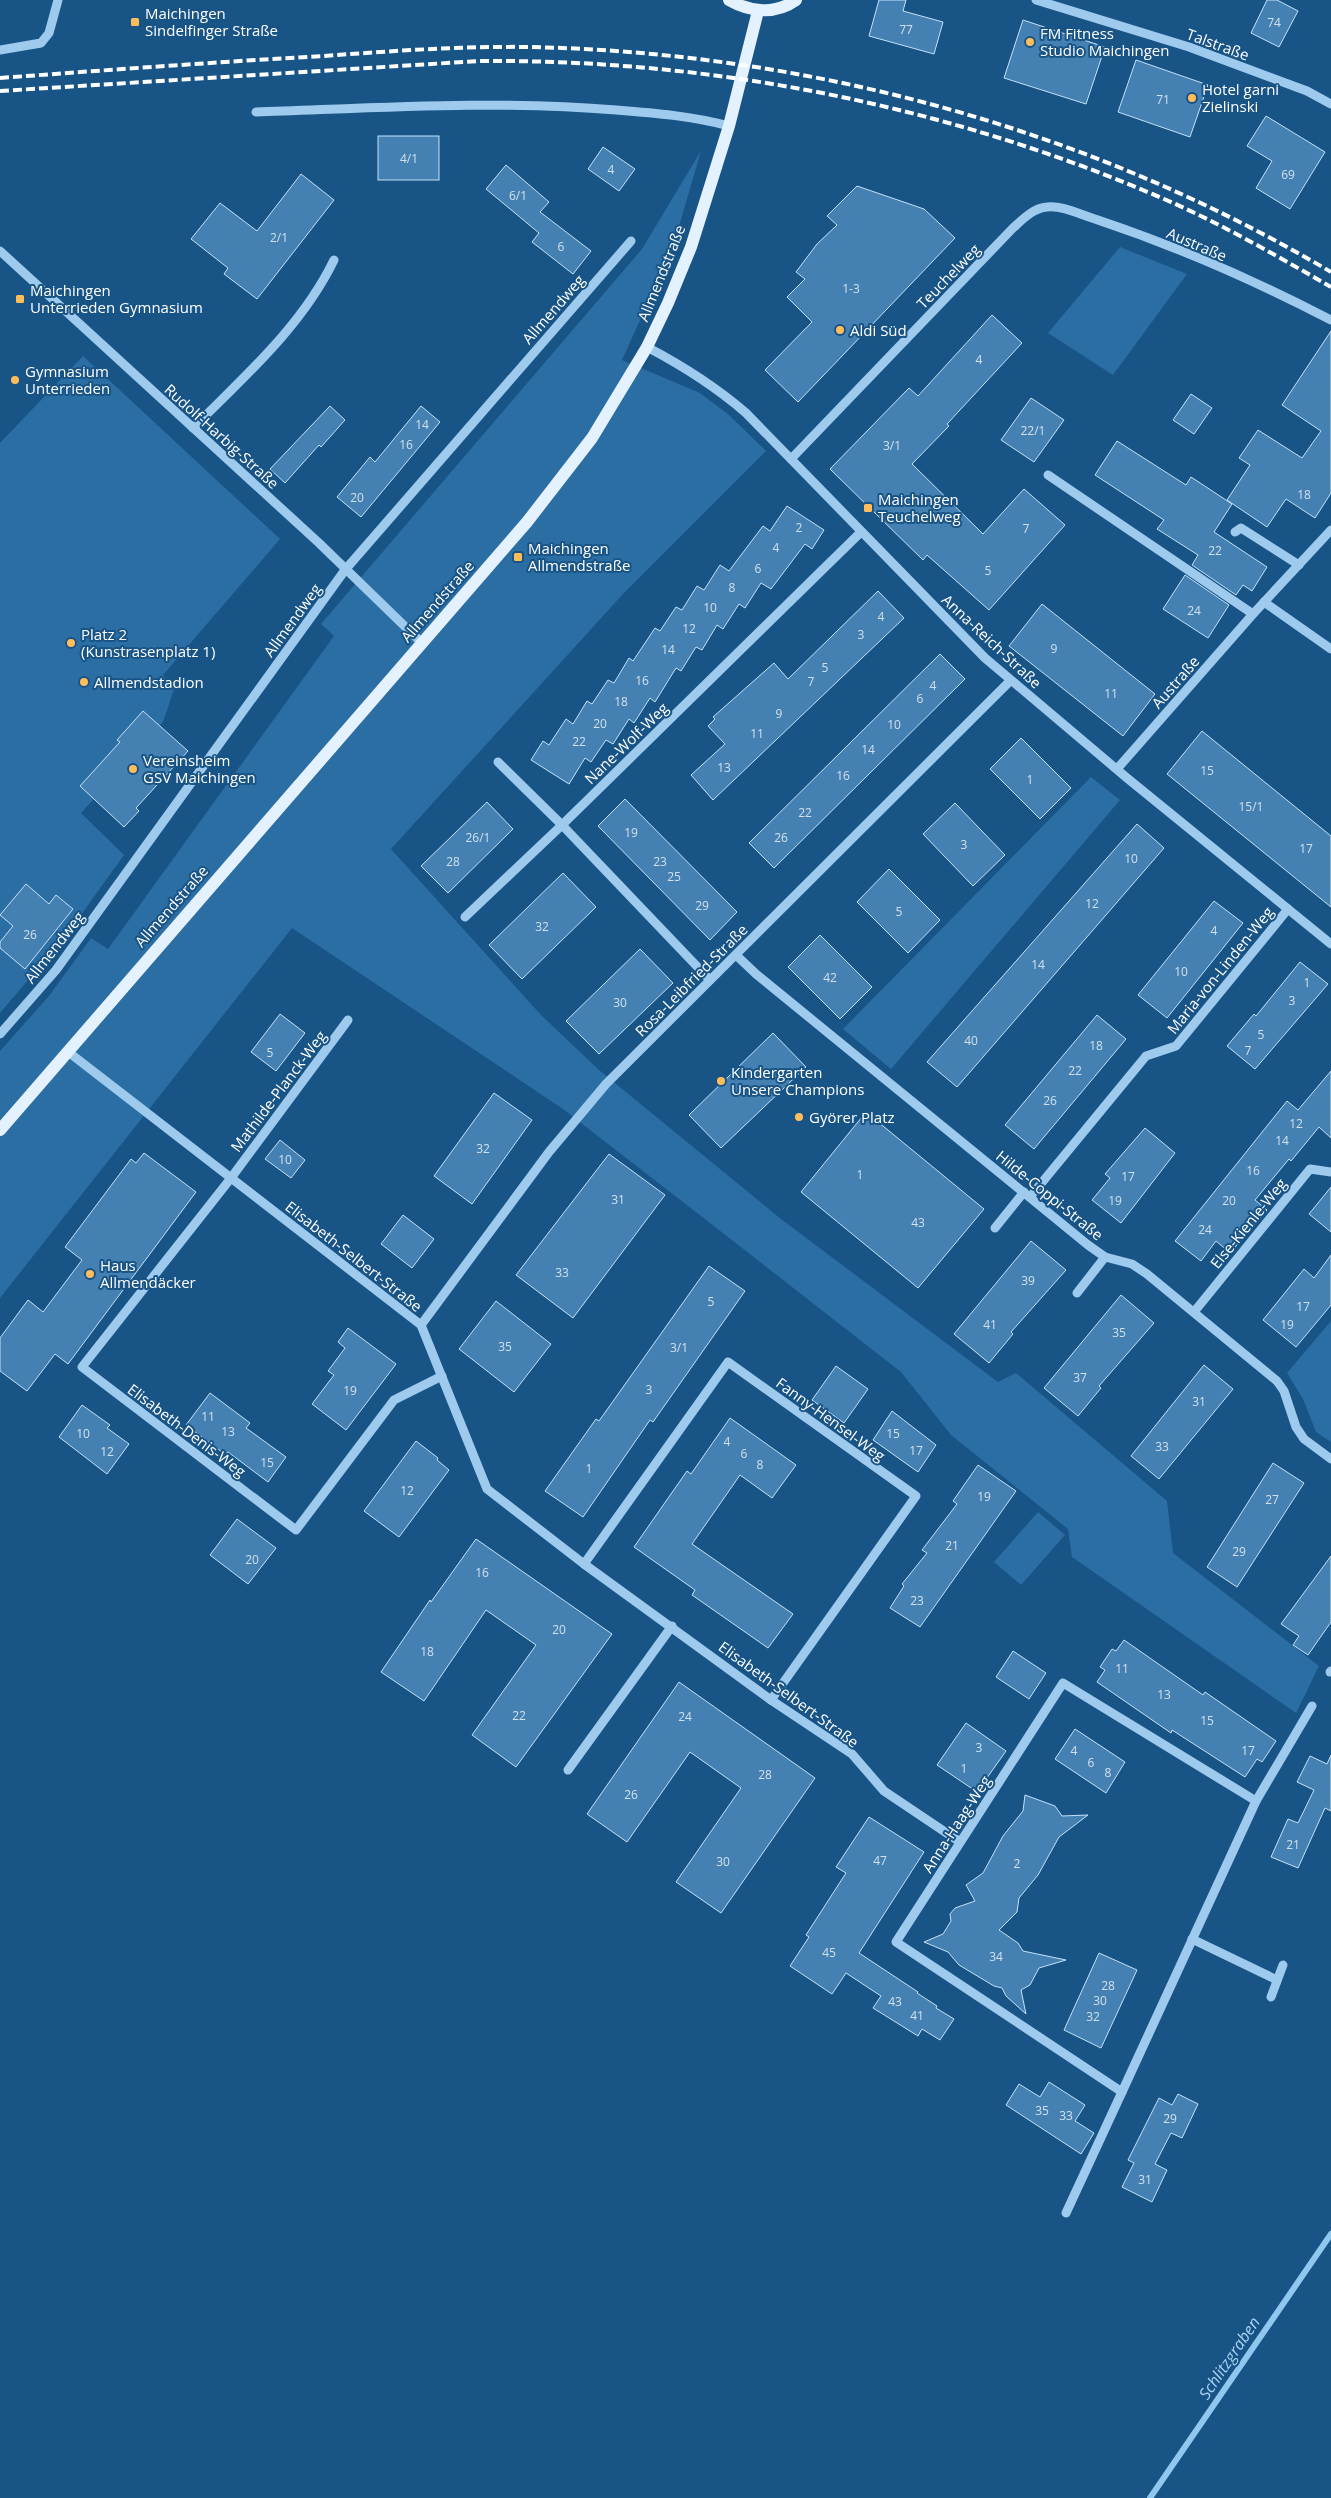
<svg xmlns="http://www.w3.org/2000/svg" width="1331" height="2498" font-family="'Open Sans',sans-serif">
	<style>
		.green { fill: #2b6ea4 }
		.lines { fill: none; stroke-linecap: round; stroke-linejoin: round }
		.stream { stroke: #90c7ef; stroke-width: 6 }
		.building { fill: #4481b2; stroke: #c3e2f9 }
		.minor { stroke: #9ecaed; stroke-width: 9 }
		.major { stroke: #e4f1ff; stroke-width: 12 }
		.rail { stroke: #fff; stroke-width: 4; stroke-dasharray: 9 4; stroke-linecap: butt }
		.poi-dot { fill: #ffbe5a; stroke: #185486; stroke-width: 2 }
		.labels { text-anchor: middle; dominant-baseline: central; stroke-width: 4; stroke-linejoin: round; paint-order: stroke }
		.number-label { font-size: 12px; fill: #d0e0ec }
		.poi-label { font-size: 15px; fill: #fff; stroke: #185486; text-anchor: start }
		.street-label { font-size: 15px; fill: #fff; stroke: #185486 }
		.water-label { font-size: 16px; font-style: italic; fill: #aad4f4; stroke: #185486 }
	</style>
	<rect width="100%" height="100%" fill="#185486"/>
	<!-- green -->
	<g class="green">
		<path d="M701,151l-28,96 -51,113 78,33 29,22 37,36 -143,143 -232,255 150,166 58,55 182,149 217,163 18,-9 151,128 6,52 146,113 -23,47 -224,-156 -4,-28 -117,-94 -50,-63 -182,-142 -156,-121 -271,-181 -292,370v-247l49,-55 42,-58 17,11 226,-313 -13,-12 321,-375z"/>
		<path d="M1120,247l67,27 -74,101 -65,-42z"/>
		<path d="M83,356l197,183 -117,136 11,14 -11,33 -82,91 43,42 -56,78 -68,80v-570z"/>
		<path d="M1091,777l29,23 -229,269 -48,-40z"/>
		<path d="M1331,1321v121l-15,-10 -13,-33 -16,-26z"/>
		<path d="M1038,1512l27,23 -44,50 -27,-23z"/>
	</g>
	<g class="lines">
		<!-- stream -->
		<path class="stream" d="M1150,2498l181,-264"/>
	</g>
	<!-- building -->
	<g class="building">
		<path d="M879,0h27l-3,11 40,11 -9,32 -65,-18z"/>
		<path d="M1267,0h10l21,11 -19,36 -28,-14z"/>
		<path d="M1023,20l82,27 -19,57 -82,-26z"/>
		<path d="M1136,60l72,25 -18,52 -72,-25z"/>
		<path d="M1266,116l59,36 -35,57 -34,-21 16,-27 -25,-15z"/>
		<rect x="378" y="136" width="61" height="44"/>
		<path d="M603,147l32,22 -16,22 -31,-22z"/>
		<path d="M506,165l43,37 -9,10 51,39 -18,23 -41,-32 7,-9 -53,-44z"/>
		<path d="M301,174l33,26 -77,99 -33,-25 4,-6 -37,-29 29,-36 37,28z"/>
		<path d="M857,186l67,23 31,29 -157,164 -33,-32 47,-48 -25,-25 18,-18 -9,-7 21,-28 20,-19 -10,-9z"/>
		<path d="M992,315l30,28 -75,81 2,2 -37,38 71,70 41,-45 41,36 -76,85 -62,-55 -4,5 -93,-91 79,-81 9,8z"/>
		<path d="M1331,331v162l-16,25 -29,-19 -19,28 -40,-27 23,-35 -11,-7 19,-28 44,28 19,-27 -39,-26z"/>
		<path d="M1191,394l21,14 -18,26 -21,-14z"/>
		<path d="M1031,398l33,22 -30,42 -33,-22z"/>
		<path d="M330,406l15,14 -24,27 -2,-2 -34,38 -15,-14z"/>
		<path d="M421,406l19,16 -79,95 -24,-20 33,-40 5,5z"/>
		<path d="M1117,441l69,44 5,-8 41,27 -18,28 53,35 -15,24 -9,-6 -7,10 -44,-30 6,-10 -41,-26 7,-9 -69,-45z"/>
		<path d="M787,506l37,24 -12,19 -7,-5 -34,45 -10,-6 -16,25 -6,-4 -16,25 -6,-4 -15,25 -6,-3 -15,24 -5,-3 -21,34 -5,-4 -16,25 -5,-4 -16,25 -7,-4 -15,22 -6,-4 -16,26 -38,-24 12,-19 6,4 17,-26 7,5 14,-23 5,3 16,-24 6,3 15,-25 4,3 22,-33 5,3 16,-24 6,3 15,-24 7,4 16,-25 9,6 34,-45 7,5z"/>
		<path d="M1185,575l44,30 -21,33 -45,-29z"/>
		<path d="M878,591l26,27 -191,182 -22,-25 34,-31 -17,-18 7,-7 -2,-2 61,-54 14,16z"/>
		<path d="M1042,604l113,90 -32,42 -114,-90z"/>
		<path d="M940,654l25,25 -191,189 -25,-25z"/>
		<path d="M143,711l45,40 -52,57 3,3 -15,16 -44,-41 40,-44 -3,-2z"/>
		<path d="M1202,731l129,105v71l-164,-133z"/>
		<path d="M1021,738l50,50 -31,31 -50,-50z"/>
		<path d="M625,799l112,113 -27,28 -112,-114z"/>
		<path d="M487,802l26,27 -65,64 -27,-27z"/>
		<path d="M955,803l50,52 -32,31 -50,-52z"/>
		<path d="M1137,824l27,24 -207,239 -30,-25z"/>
		<path d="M889,869l51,51 -32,33 -51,-51z"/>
		<path d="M563,873l33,34 -74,72 -33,-34z"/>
		<path d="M26,884l23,20 7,-9 17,14 -48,60 -25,-21v-6l13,-16 -13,-11z"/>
		<path d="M1214,901l29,22 -76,95 -29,-23z"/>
		<path d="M820,935l52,52 -32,32 -52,-52z"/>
		<path d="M640,949l33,34 -74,71 -33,-33z"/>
		<path d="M1300,962l28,22 -73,85 -28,-23 27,-32 2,2z"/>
		<path d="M280,1014l25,19 -29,38 -25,-19z"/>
		<path d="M1097,1015l29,24 -92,110 -29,-24z"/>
		<path d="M773,1033l33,34 -85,81 -32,-33z"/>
		<path d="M1331,1071v67l-12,-11 -28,34 -2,-2 -34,41 12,10 -37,43 -14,-12 -15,20 -26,-20 112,-140 11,9z"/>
		<path d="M494,1093l38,27 -60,84 -38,-28z"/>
		<path d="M866,1112l118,97 -66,79 -117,-96z"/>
		<path d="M1145,1128l30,25 -54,70 -29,-23 18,-22 -5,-4z"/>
		<path d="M280,1140l25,20 -14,18 -26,-19z"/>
		<path d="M144,1153l52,39 -128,172 -13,-10 -28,37 -27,-20v-33l28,-38 15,12 39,-52 -17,-13 66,-88 5,4z"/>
		<path d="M609,1154l56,41 -92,123 -57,-43z"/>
		<path d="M1331,1187v45l-22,-18z"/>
		<path d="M403,1215l31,24 -22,29 -31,-24z"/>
		<path d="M1031,1241l35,29 -55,62 2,2 -24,29 -35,-29z"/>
		<path d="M1331,1255v50l-35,42 -33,-27 41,-51 10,9z"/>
		<path d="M709,1266l36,25 -92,131 -3,-2 -67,97 -38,-26 51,-72 3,2z"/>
		<path d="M1121,1295l33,28 -55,63 2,2 -23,28 -34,-28z"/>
		<path d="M496,1301l55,43 -37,48 -55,-43z"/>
		<path d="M348,1328l48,36 -50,66 -34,-26 22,-29 -6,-4 17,-23 -7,-6z"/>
		<path d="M1204,1365l29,24 -74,90 -28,-23z"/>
		<path d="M836,1366l32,23 -24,34 -32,-23z"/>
		<path d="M210,1393l40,30 -4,5 40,29 -18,25 -40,-30 -2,3 -40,-30z"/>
		<path d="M82,1405l28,20 -3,3 22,16 -22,30 -48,-37z"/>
		<path d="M892,1411l44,34 -18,27 -45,-32z"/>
		<path d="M730,1418l66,47 -24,33 -32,-23 -48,69 101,70 -25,34 -76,-53 3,-5 -61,-43 53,-76 4,3z"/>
		<path d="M416,1441l22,17 -1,2 12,10 -50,67 -35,-26z"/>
		<path d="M1273,1463l31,20 -67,104 -30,-20z"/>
		<path d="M978,1465l38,26 -96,136 -30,-19 14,-22 -2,-2 25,-31 -5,-3 35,-46 -4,-3z"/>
		<path d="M237,1519l39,29 -28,36 -38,-29z"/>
		<path d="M476,1539l136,95 -96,133 -44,-32 64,-90 -50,-35 -62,91 -43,-29 49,-72 1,2z"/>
		<path d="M1331,1556v66l-23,33 -15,-10 6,-9 -18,-12z"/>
		<path d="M1124,1640l79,55 2,-3 71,49 -14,21 -5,-3 -12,18 -73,-47 -1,3 -74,-51 8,-12 -5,-3 12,-18 4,2z"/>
		<path d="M1013,1651l33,22 -17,26 -33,-22z"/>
		<path d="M679,1682l136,96 -94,135 -45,-31 65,-94 -51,-36 -63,90 -40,-28z"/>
		<path d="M966,1723l40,28 -29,41 -40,-27z"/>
		<path d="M1075,1729l50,33 -19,31 -51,-34z"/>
		<path d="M1331,1755v56l-6,-3 -27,60 -27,-11 17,-38 10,4 16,-33 -17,-8 13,-26 17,8z"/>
		<path d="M1025,1795l30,11 7,10 26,-1 -29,22 -21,38 -19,23 -2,14 -18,18 19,13 5,8 43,9 -27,8 -9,17 -9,5 5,24 -20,-18 -4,-8 -8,-2 -35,-21 -11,-13 -24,-10 19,-8 8,-13 -1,-7 5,-6 20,-7 -9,-16 17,-12 20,-37 20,-25z"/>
		<path d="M869,1817l55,35 -65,101 59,39 -1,1 20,13 -1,2 18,11 -14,21 -18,-11 -4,7 -45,-28 8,-12 -35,-23 -14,21 -42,-28 19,-29 -3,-2 40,-62 -10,-6z"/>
		<path d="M1099,1953l38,17 -36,78 -37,-18z"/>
		<path d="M1049,2082l36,23 -10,16 19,12 -13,21 -75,-49 13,-21 21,13z"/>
		<path d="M1178,2094l20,10 -16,34 -11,-5 -16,31 12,6 -15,32 -30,-15 12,-24 -6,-3 31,-62 13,7z"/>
	</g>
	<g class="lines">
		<!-- minor -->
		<g class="minor">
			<path d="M1036,0l153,47 118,44 24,13"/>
			<path d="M0,50l41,-7 8,-10 9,-33"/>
			<path d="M256,112c120,-4 240,-12 360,-2 38,3 76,6 113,16"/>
			<path d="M0,251l319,292 103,100"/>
			<path d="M647,347c36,19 68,39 99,66l239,245 142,120 204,166"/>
			<path d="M193,428c52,-52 109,-102 141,-168"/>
			<path d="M791,459l221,-230c10,-9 21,-21 35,-22 15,-2 34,8 48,12 81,27 161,62 236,101"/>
			<path d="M1048,475l205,139"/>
			<path d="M1235,532l6,-4 58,37"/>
			<path d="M1264,602l67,47"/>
			<path d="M498,762l64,63 148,155"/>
			<path d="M1117,769l136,-155 78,-84"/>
			<path d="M465,917l97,-92 299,-293"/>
			<path d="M736,955l20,19 332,271 17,12 27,7 15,10 130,107 7,10 12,36 8,12 27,20"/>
			<path d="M348,1020l-117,158 -149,189 214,163 98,-130 48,-24"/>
			<path d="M0,1034l56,-64 289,-400 286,-329"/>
			<path d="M67,1051l354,274 66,164 97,75 187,136 81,54 32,37 76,51"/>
			<path d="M1030,1197l116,-141 30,-10 112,-137"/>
			<path d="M995,1228l29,-36"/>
			<path d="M1077,1293l28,-36"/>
			<path d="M1194,1312l116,-143 21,3"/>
			<path d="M421,1325l128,-173 57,-68 404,-403"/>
			<path d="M584,1564l144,-202 188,134 -145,204"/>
			<path d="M1330,1672l1,-1"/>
			<path d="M1063,1683l193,118 -134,291 -226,-150z"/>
			<path d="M568,1770l104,-144"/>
			<path d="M1256,1801l56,-95"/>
			<path d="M1192,1939l85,41"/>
			<path d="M1271,1997l12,-32"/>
			<path d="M1066,2213l56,-121"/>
		</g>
		<!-- major -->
		<g class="major">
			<path d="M729,0c21,12 46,15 67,0"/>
			<path d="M0,1130l527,-608 65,-84 55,-91 21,-44 23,-56 38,-121 29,-115"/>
		</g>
		<!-- rail -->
		<g class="rail">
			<path d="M0,78c108,-8 216,-16 323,-22 69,-5 138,-10 207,-9 281,6 559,82 801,225"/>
			<path d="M0,91l479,-30c235,-2 470,45 685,138 58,25 113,57 167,88"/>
		</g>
	</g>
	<!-- markers -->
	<g class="poi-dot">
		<rect x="130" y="17" width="10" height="10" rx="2.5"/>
		<circle cx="1030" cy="42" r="5"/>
		<circle cx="1192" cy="98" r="5"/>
		<rect x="15" y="294" width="10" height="10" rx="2.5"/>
		<circle cx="840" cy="330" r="5"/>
		<circle cx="15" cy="380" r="5"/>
		<rect x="863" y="503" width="10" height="10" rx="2.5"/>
		<rect x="513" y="552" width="10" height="10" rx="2.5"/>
		<circle cx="71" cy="643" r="5"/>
		<circle cx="84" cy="682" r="5"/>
		<circle cx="133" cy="769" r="5"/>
		<circle cx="721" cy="1081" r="5"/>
		<circle cx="799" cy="1117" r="5"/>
		<circle cx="90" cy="1274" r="5"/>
	</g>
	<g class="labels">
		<!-- number labels -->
		<g class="number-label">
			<text x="1274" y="22">74</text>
			<text x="906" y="29">77</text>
			<text x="1163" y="99">71</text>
			<text x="409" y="158">4/1</text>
			<text x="611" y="169">4</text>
			<text x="1288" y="174">69</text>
			<text x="518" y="195">6/1</text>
			<text x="279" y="237">2/1</text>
			<text x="561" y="246">6</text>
			<text x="851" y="288">1-3</text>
			<text x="979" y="359">4</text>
			<text x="422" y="424">14</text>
			<text x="1033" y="430">22/1</text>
			<text x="406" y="444">16</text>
			<text x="892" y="445">3/1</text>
			<text x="1304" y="494">18</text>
			<text x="357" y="497">20</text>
			<text x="799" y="527">2</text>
			<text x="1026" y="528">7</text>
			<text x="776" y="547">4</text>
			<text x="1215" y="550">22</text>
			<text x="758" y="568">6</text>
			<text x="988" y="570">5</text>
			<text x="732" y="587">8</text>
			<text x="710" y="607">10</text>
			<text x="1194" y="610">24</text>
			<text x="881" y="616">4</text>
			<text x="689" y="628">12</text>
			<text x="861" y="634">3</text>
			<text x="1054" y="648">9</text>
			<text x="668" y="649">14</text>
			<text x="825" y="667">5</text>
			<text x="642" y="680">16</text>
			<text x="811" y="681">7</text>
			<text x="933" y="685">4</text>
			<text x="1111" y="693">11</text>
			<text x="920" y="698">6</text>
			<text x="621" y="701">18</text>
			<text x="779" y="713">9</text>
			<text x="600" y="723">20</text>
			<text x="894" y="724">10</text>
			<text x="757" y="733">11</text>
			<text x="579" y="741">22</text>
			<text x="868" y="749">14</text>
			<text x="724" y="767">13</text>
			<text x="1207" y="770">15</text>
			<text x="843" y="775">16</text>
			<text x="1030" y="779">1</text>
			<text x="1251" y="806">15/1</text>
			<text x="805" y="812">22</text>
			<text x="631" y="832">19</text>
			<text x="478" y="837">26/1</text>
			<text x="781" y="837">26</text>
			<text x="964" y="844">3</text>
			<text x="1306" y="848">17</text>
			<text x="1131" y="858">10</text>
			<text x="453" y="861">28</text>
			<text x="660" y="861">23</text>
			<text x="674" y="876">25</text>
			<text x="1092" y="903">12</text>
			<text x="702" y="905">29</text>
			<text x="899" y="911">5</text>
			<text x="542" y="926">32</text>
			<text x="1214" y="930">4</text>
			<text x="30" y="934">26</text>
			<text x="1038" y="964">14</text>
			<text x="1181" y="971">10</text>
			<text x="830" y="977">42</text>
			<text x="1307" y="982">1</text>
			<text x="1292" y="1000">3</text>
			<text x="620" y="1002">30</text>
			<text x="1261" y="1034">5</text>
			<text x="971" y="1040">40</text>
			<text x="1096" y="1045">18</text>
			<text x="1248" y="1050">7</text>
			<text x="270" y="1052">5</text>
			<text x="1075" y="1070">22</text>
			<text x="1050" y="1100">26</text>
			<text x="1296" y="1123">12</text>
			<text x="1282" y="1140">14</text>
			<text x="483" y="1148">32</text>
			<text x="285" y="1159">10</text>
			<text x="1253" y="1170">16</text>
			<text x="860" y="1174">1</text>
			<text x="1128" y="1176">17</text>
			<text x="618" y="1199">31</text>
			<text x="1115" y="1200">19</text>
			<text x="1229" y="1200">20</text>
			<text x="918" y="1222">43</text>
			<text x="1205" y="1229">24</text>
			<text x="562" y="1272">33</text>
			<text x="1028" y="1280">39</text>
			<text x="711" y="1301">5</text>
			<text x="1303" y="1306">17</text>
			<text x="990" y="1324">41</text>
			<text x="1287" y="1324">19</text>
			<text x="1119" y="1332">35</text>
			<text x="505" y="1346">35</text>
			<text x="679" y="1347">3/1</text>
			<text x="1080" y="1377">37</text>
			<text x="649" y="1389">3</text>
			<text x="350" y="1390">19</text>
			<text x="1199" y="1401">31</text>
			<text x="208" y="1416">11</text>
			<text x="228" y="1431">13</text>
			<text x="83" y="1433">10</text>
			<text x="893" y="1433">15</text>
			<text x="727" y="1441">4</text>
			<text x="1162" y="1446">33</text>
			<text x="916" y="1450">17</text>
			<text x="107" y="1451">12</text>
			<text x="744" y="1453">6</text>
			<text x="267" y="1462">15</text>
			<text x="760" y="1464">8</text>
			<text x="589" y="1468">1</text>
			<text x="407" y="1490">12</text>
			<text x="984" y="1496">19</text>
			<text x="1272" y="1499">27</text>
			<text x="952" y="1545">21</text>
			<text x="1239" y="1551">29</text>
			<text x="252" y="1559">20</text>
			<text x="482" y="1572">16</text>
			<text x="917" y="1600">23</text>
			<text x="559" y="1629">20</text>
			<text x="427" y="1651">18</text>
			<text x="1122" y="1668">11</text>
			<text x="1164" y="1694">13</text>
			<text x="519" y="1715">22</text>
			<text x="685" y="1716">24</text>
			<text x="1207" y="1720">15</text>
			<text x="979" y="1747">3</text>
			<text x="1074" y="1750">4</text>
			<text x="1248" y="1750">17</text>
			<text x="1091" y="1762">6</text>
			<text x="964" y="1768">1</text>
			<text x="1108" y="1772">8</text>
			<text x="765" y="1774">28</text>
			<text x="631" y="1794">26</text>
			<text x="1293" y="1844">21</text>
			<text x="880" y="1860">47</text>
			<text x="723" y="1861">30</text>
			<text x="1017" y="1863">2</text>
			<text x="829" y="1952">45</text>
			<text x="996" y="1956">34</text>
			<text x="1108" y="1985">28</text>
			<text x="1100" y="2000">30</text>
			<text x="895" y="2001">43</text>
			<text x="917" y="2015">41</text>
			<text x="1093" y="2016">32</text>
			<text x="1042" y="2110">35</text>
			<text x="1066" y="2115">33</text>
			<text x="1170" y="2118">29</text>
			<text x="1145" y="2179">31</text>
		</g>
		<!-- poi labels -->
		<g class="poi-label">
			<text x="145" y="13">Maichingen<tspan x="145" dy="17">Sindelfinger Straße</tspan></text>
			<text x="1040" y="33">FM Fitness<tspan x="1040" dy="17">Studio Maichingen</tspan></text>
			<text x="1202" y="89">Hotel garni<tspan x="1202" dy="17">Zielinski</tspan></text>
			<text x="30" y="290">Maichingen<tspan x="30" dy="17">Unterrieden Gymnasium</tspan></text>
			<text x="850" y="330">Aldi Süd</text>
			<text x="25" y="371">Gymnasium<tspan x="25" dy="17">Unterrieden</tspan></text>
			<text x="878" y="499">Maichingen<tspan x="878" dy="17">Teuchelweg</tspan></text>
			<text x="528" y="548">Maichingen<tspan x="528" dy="17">Allmendstraße</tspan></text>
			<text x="81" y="634">Platz 2<tspan x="81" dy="17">(Kunstrasenplatz 1)</tspan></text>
			<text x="94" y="682">Allmendstadion</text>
			<text x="143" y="760">Vereinsheim<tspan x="143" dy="17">GSV Maichingen</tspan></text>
			<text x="731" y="1072">Kindergarten<tspan x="731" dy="17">Unsere Champions</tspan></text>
			<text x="809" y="1117">Györer Platz</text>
			<text x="100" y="1265">Haus<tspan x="100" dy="17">Allmendäcker</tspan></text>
		</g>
		<!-- street labels -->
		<g class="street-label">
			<text transform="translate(1218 44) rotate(20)">Talstraße</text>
			<text transform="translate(1197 244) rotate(23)">Austraße</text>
			<text transform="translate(661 273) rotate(-68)">Allmendstraße</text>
			<text transform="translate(948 276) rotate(-46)">Teuchelweg</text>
			<text transform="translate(553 309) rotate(-49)">Allmendweg</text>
			<text transform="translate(222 436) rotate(42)">Rudolf-Harbig-Straße</text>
			<text transform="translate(437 601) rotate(-49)">Allmendstraße</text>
			<text transform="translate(292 620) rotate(-54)">Allmendweg</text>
			<text transform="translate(992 641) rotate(43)">Anna-Reich-Straße</text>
			<text transform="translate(1175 682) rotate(-49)">Austraße</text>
			<text transform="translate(626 743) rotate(-44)">Nane-Wolf-Weg</text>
			<text transform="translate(171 906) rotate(-49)">Allmendstraße</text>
			<text transform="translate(54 947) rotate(-52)">Allmendweg</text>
			<text transform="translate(1220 970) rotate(-51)">Maria-von-Linden-Weg</text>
			<text transform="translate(691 980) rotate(-45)">Rosa-Leibfried-Straße</text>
			<text transform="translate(278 1091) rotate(-53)">Mathilde-Planck-Weg</text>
			<text transform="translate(1050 1195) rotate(39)">Hilde-Coppi-Straße</text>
			<text transform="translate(1248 1223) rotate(-51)">Else-Kienle-Weg</text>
			<text transform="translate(354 1256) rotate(38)">Elisabeth-Selbert-Straße</text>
			<text transform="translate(831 1419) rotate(36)">Fanny-Hensel-Weg</text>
			<text transform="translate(187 1430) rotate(37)">Elisabeth-Denis-Weg</text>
			<text transform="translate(789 1694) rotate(36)">Elisabeth-Selbert-Straße</text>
			<text transform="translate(956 1824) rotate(-57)">Anna-Haag-Weg</text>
		</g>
		<!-- water labels -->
		<g class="water-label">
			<text transform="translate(1229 2358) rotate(-56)">Schlitzgraben</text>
		</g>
	</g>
</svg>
